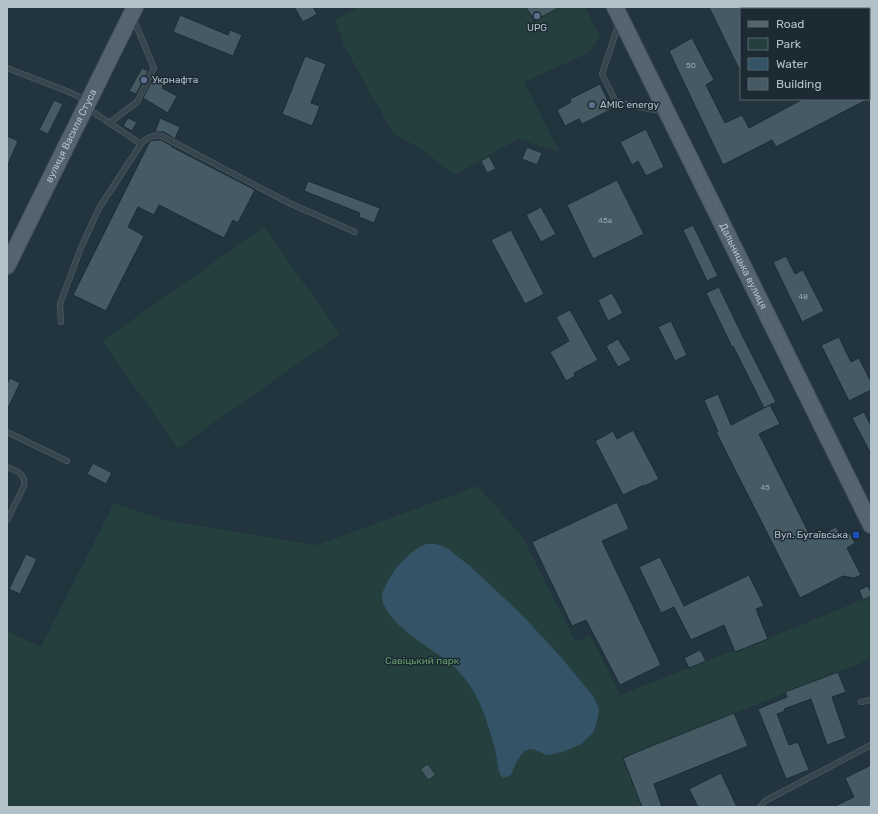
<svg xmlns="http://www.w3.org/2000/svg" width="878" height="814" font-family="Rubik,sans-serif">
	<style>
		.green { fill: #243f3d }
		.water { fill: #355366 }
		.building { fill: #465a64; stroke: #1d2c35 }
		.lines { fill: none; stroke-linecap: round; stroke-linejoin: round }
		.service-casing { stroke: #54636c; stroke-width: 6 }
		.primary-casing { stroke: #42515a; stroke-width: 18 }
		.service { stroke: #36454e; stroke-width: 5 }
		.primary { stroke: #54646e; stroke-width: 16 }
		.tram { stroke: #586a75; stroke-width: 1 }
		.service-dot { fill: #5c6f8a; stroke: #1b2a33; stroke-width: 1.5 }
		.transit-dot { fill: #1a4fb4; stroke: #1b2a33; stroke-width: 1.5 }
		.labels { text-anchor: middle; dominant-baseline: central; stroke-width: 3; stroke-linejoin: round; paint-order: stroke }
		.number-label { font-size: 8px; fill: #97a6b0 }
		.poi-label { font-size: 10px; fill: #b2c0c9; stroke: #1b2a33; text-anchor: start }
		.street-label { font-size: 10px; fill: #b2c0c9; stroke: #1b2a33 }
		.park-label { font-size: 10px; fill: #679c69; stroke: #1b2a33 }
	</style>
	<rect width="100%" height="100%" fill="#22343e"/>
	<!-- green -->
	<g class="green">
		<path d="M359,7h226l15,30 -12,16 -64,29 35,70 -41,-13 -63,36 -33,-25 -29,-17 -49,-87 -9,-26z"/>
		<path d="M264,227l76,107 -162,114 -76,-107z"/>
		<path d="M478,486l45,52 53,104 14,-7 30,60 114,-45 1,2 136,-56v63l-222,88 -26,11 19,49h-635v-176l34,16 73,-144 55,18 148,24z"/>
	</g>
	<!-- water -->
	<path class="water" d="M436,544l11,4 24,19 51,48 38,41 33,40 6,13 -2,13 -4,11 -12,11 -16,7 -15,4 -6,-1 -9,-4 -5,-1 -7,3 -6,9 -6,14 -8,3c-7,-7 -5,-19 -8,-29 -6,-21 -12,-43 -24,-62 -4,-6 -12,-16 -18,-21 -22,-19 -47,-29 -65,-54 -3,-5 -6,-9 -6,-14 -1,-8 10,-23 14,-30 7,-8 21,-22 31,-24 3,0 7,0 9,0z"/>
	<!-- building -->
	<g class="building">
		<path d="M294,7h19l4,7 -14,8z"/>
		<path d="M526,7h34l-26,14z"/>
		<path d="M709,7h32v66l-17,-35z"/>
		<path d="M180,15l48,20 2,-5 12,5 -9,21 -60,-24z"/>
		<path d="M692,38l22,42 -8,5 19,38 17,-8 7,13 54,-29h65l-92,48 -4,-7 -49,25 -54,-114z"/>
		<path d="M305,56l21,8 -15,39 9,3 -8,20 -30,-12z"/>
		<path d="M142,68l6,3 -12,23 -7,-3z"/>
		<path d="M155,75l11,6 -4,7 15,8 -9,17 -25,-15z"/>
		<path d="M600,84l12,25 -30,15 -3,-5 -14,7 -8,-16 14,-8 -1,-3z"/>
		<path d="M54,100l9,4 -15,30 -9,-4z"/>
		<path d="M128,118l9,4 -5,9 -9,-5z"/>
		<path d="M160,118l20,9 -5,12 -11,-7h-9z"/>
		<path d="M646,129l18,38 -18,9 -8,-15 -6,4 -12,-23z"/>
		<path d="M7,136l11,5 -11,26z"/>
		<path d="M156,140h5l11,6v1l83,43 -17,33 -5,-3 -9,18 -65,-33 -5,10 -16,-8 -10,20 16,9 -38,75 -33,-16 77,-154z"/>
		<path d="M527,147l15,6 -5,12 -15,-6z"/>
		<path d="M489,156l7,13 -9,4 -6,-12z"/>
		<path d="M617,180l27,54 -51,25 -26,-54z"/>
		<path d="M308,181l72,27 -6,15 -15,-6 1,-4 -56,-22z"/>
		<path d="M541,207l15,27 -15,8 -15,-27z"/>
		<path d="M693,225l25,51 -11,5 -24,-51z"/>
		<path d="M511,230l33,64 -19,10 -34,-64z"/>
		<path d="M786,256l9,18 8,-4 21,41 -22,11 -29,-60z"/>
		<path d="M719,287l26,54 31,61 -12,6 -31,-62 -1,1 -26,-54z"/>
		<path d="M612,293l11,20 -15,8 -10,-21z"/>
		<path d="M570,310l28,50 -24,13 1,3 -9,5 -16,-29 19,-11 -13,-24z"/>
		<path d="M671,321l16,34 -12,6 -17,-34z"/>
		<path d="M839,337l12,25 8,-4 12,24v8l-22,11 -28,-56z"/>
		<path d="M618,339l13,21 -13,7 -12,-21z"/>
		<path d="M10,378l10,5 -13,27v-26z"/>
		<path d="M718,394l13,31 39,-20 10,19 -21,10 53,105 24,-12 6,10 8,-4 5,10 -8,5 14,27 -7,3 -11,-2 -43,22 -84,-166h2l-14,-32z"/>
		<path d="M864,412l7,14v28l-19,-36z"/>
		<path d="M633,430l26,49 -15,7v-1l-21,10 -28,-54 18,-10 4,8z"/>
		<path d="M93,463l19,10 -6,11 -19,-10z"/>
		<path d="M617,502l12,27 -27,12 59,124 -41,20 -34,-65 -14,6 -40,-84z"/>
		<path d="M26,554l11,5 -17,35 -11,-5z"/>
		<path d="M660,557l24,49 65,-31 15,31 -8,3 12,30 -33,13 -11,-27 -33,15 -17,-33 -13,6 -22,-46z"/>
		<path d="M868,586l3,6v4l-8,4 -4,-10z"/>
		<path d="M700,650l6,11 -17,7 -5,-10z"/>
		<path d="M838,672l8,20 -14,5 14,41 -19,7 -16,-46 -27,10 1,2 -8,3 12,31 9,-3 11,28 -23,9 -28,-70 29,-12 -2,-5z"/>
		<path d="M734,713l14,33 -94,38 8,23h-20l-19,-49 26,-11z"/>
		<path d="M428,764l8,11 -8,5 -8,-11z"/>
		<path d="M871,765v42h-38l21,-10 -9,-19z"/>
		<path d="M721,773l16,34h-39l-9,-18z"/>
	</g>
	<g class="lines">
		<!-- service casing -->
		<g class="service-casing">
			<g id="service">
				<path d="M619,23l-17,51 14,28 48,10"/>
				<path d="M7,68l62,24 17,8"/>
				<path d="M87,108l54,36"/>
				<path d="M109,123l28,-21 17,-34 -21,-50"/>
				<path d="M61,322l-1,-18 20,-54 19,-42 42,-64c6,-6 11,-10 21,-8l127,67 66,29"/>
				<path d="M7,432l60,29"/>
				<path d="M7,467c10,5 19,6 17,19l-17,34"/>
				<path d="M861,702l10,-2"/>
				<path d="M760,807l5,-6 106,-56"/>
			</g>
		</g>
		<!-- primary casing -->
		<g class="primary-casing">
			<g id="primary">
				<path id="s1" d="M615,7l256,518"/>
				<path id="s2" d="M7,266l128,-259"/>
			</g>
		</g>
		<!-- service -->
		<use href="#service" class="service"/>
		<!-- primary -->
		<use href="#primary" class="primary"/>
		<!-- tram -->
		<g class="tram">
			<path d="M612,7l259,525"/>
			<path d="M619,7l252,511"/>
		</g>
	</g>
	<!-- markers -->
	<g class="service-dot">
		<circle cx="537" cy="16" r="4"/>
		<circle cx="144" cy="80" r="4"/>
		<circle cx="592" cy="105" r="4"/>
	</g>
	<rect class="transit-dot" x="852" y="531" width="8" height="8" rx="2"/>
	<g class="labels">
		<!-- number labels -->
		<g class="number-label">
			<text x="691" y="65">50</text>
			<text x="605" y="220">45а</text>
			<text x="803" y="296">48</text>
			<text x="765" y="487">45</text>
		</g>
		<!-- poi labels -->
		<g class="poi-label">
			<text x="537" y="28" text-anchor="middle">UPG</text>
			<text x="152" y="80">Укрнафта</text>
			<text x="600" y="105">AMIC energy</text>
			<text x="848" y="535" text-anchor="end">Вул. Бугаївська</text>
		</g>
		<!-- street labels -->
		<g class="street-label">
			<text stroke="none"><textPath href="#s2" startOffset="145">вулиця Василя Стуса</textPath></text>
			<text stroke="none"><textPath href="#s1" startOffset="289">Дальницька вулиця</textPath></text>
		</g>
		<!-- park labels -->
		<g class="park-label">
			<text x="422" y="661">Савіцький парк</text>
		</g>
	</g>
	<!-- border -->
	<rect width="878" height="814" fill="none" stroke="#b2c0c9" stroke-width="16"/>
	<!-- legend -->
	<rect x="740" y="8" width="130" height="92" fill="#1b2a33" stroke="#57666f"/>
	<rect x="748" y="21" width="20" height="6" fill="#54646e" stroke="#57666f"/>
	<text x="776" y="28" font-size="12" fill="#b2c0c9">Road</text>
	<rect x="748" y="38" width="20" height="12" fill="#243f3d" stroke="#57666f"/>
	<text x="776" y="48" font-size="12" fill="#b2c0c9">Park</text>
	<rect x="748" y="58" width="20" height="12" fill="#355366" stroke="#57666f"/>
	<text x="776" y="68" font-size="12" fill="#b2c0c9">Water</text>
	<rect x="748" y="78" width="20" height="12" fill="#465a64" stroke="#57666f"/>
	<text x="776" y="88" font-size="12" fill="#b2c0c9">Building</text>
</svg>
